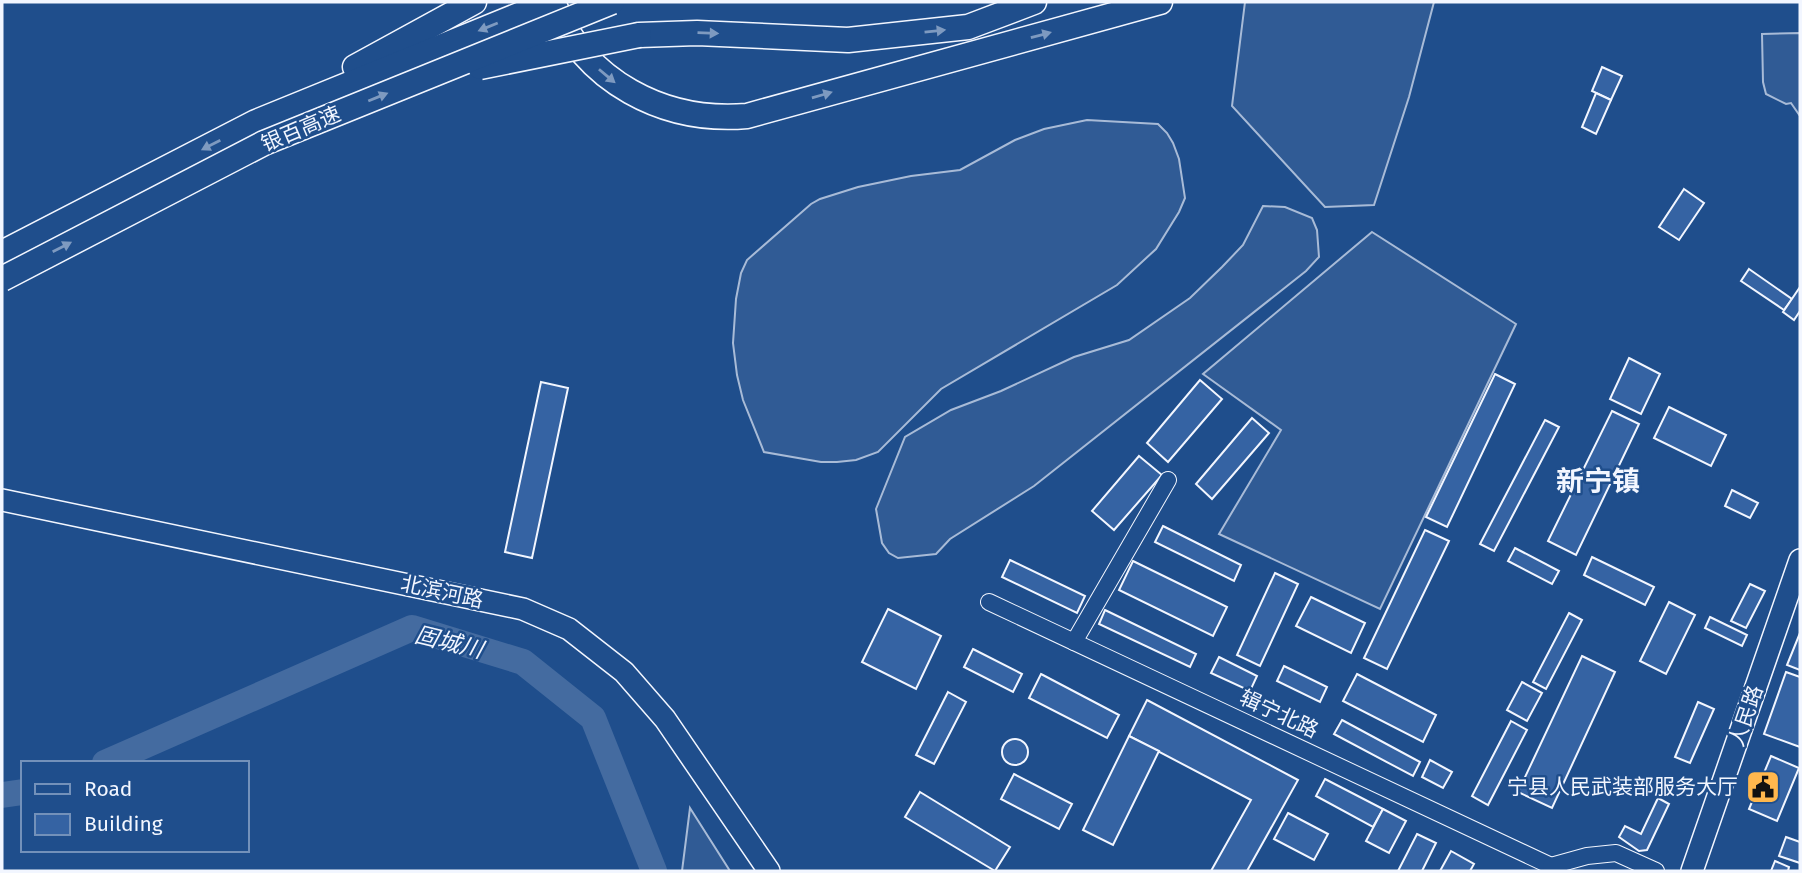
<svg xmlns="http://www.w3.org/2000/svg" width="1802" height="873" font-family="'Fira Sans','Noto Sans SC',sans-serif">
	<style>
		.built { fill: #305b95; stroke: #a8bbd7; stroke-width: 2 }
		.lines { fill: none; stroke-linecap: round; stroke-linejoin: round }
		.river { stroke: #446ba0; stroke-width: 26 }
		.building { fill: #3563a3; stroke: #f2f6ff; stroke-width: 2 }
		.minor-casing { stroke: #f2f6ff; stroke-width: 18 }
		.major-casing { stroke: #f2f6ff; stroke-width: 24 }
		.highway-casing { stroke: #f2f6ff; stroke-width: 27 }
		.minor { stroke: #1f4e8c; stroke-width: 16 }
		.major { stroke: #1f4e8c; stroke-width: 21 }
		.highway { stroke: #1f4e8c; stroke-width: 24 }
		.highway-bridge-casing { stroke: #f2f6ff; stroke-width: 27; stroke-linecap: butt }
		.highway-bridge { stroke: #1f4e8c; stroke-width: 24 }
		.oneway { fill: #7e9ac0 }
		.labels { text-anchor: middle; dominant-baseline: central; stroke-width: 5; stroke-linejoin: round; paint-order: stroke }
		.street-label { font-size: 21px; fill: #f2f6ff; stroke: #1f4e8c }
		.poi-label { font-size: 21px; fill: #f2f6ff; stroke: #1f4e8c; text-anchor: end }
		.water-label { font-size: 23px; font-style: italic; fill: #f2f6ff; stroke: #1f4e8c }
		.district-label { font-size: 28px; font-weight: bold; fill: #f2f6ff; stroke: #1f4e8c }
	</style>
	<rect width="100%" height="100%" fill="#1f4e8c"/>
	<!-- built -->
	<g class="built">
		<path d="M1245,2h189l-25,95 -35,108 -49,2 -93,-101z"/>
		<path d="M1800,33v83l-9,-13 -5,1 -20,-10 -3,-12 -1,-48z"/>
		<path d="M1087,120l71,4 9,9 6,10 6,16 6,39 -6,14 -23,37 -39,36 -176,104 -63,63 -22,8 -19,2h-16l-57,-10 -21,-52 -6,-25 -4,-32 3,-44 5,-26 6,-13 64,-56 9,-5 38,-12 53,-11 49,-6 55,-30 29,-11z"/>
		<path d="M1263,206l22,1 27,11 5,12 2,27 -13,14 -272,215 -84,53 -14,15 -38,4 -9,-5 -7,-10 -6,-34 29,-72 46,-27 50,-19 73,-34 55,-17 61,-42 32,-31 21,-22z"/>
		<path d="M1372,232l144,92 -136,285 -161,-75 62,-104 -78,-56z"/>
		<path d="M690,808l40,63h-48z"/>
	</g>
	<g class="lines">
		<!-- river -->
		<g class="river">
			<path d="M105,763l307,-135 111,34 70,56 61,153"/>
			<path d="M2,795l21,-3"/>
		</g>
	</g>
	<!-- building -->
	<g class="building">
		<path d="M1602,67l20,9 -11,24 -19,-9z"/>
		<path d="M1596,93l15,7 -15,34 -14,-7z"/>
		<path d="M1684,189l20,14 -25,37 -20,-13z"/>
		<path d="M1749,269l43,30 -8,11 -43,-29z"/>
		<path d="M1800,287v24l-6,9 -11,-8z"/>
		<path d="M1629,358l31,16 -19,40 -31,-15z"/>
		<path d="M1495,374l20,10 -68,143 -21,-10z"/>
		<path d="M1200,380l22,19 -54,63 -21,-19z"/>
		<path d="M541,382l27,6 -36,170 -27,-6z"/>
		<path d="M1669,407l57,28 -15,31 -57,-28z"/>
		<path d="M1612,411l27,13 -63,131 -28,-14z"/>
		<path d="M1252,418l17,15 -57,66 -16,-15z"/>
		<path d="M1545,420l14,7 -65,124 -14,-7z"/>
		<path d="M1139,456l23,19 -48,55 -22,-19z"/>
		<path d="M1732,490l26,13 -8,15 -25,-12z"/>
		<path d="M1163,526l78,39 -7,16 -79,-39z"/>
		<path d="M1425,530l24,11 -62,128 -23,-11z"/>
		<path d="M1515,548l44,23 -7,13 -44,-23z"/>
		<path d="M1592,557l62,30 -9,18 -61,-30z"/>
		<path d="M1010,560l75,36 -8,17 -75,-36z"/>
		<path d="M1133,561l94,46 -14,29 -94,-46z"/>
		<path d="M1275,573l23,11 -38,82 -23,-11z"/>
		<path d="M1750,584l15,7 -19,37 -15,-7z"/>
		<path d="M1311,597l54,26 -14,30 -55,-27z"/>
		<path d="M1669,602l26,13 -29,59 -26,-13z"/>
		<path d="M888,609l53,27 -25,53 -54,-27z"/>
		<path d="M1105,610l91,44 -6,13 -91,-43z"/>
		<path d="M1569,613l13,7 -36,69 -13,-7z"/>
		<path d="M1710,617l37,18 -5,11 -37,-18z"/>
		<path d="M1800,633v37l-13,-5z"/>
		<path d="M973,649l49,25 -9,18 -49,-25z"/>
		<path d="M1582,656l33,16 -63,136 -34,-16z"/>
		<path d="M1219,657l38,19 -7,15 -39,-18z"/>
		<path d="M1284,666l43,21 -7,15 -43,-21z"/>
		<path d="M1786,672l14,5v70l-36,-13z"/>
		<path d="M1041,674l78,41 -12,23 -78,-40z"/>
		<path d="M1357,674l79,41 -13,27 -80,-41z"/>
		<path d="M1522,682l20,11 -15,28 -20,-11z"/>
		<path d="M948,692l18,10 -32,62 -18,-9z"/>
		<path d="M1147,700l151,80 -51,91h-36l40,-71 -122,-64z"/>
		<path d="M1698,702l16,7 -24,54 -15,-6z"/>
		<path d="M1342,720l78,42 -7,14 -79,-42z"/>
		<path d="M1511,721l16,9 -39,75 -16,-9z"/>
		<path d="M1129,736l30,15 -46,94 -30,-15z"/>
		<circle cx="1015" cy="752" r="13"/>
		<path d="M1771,756l28,12 -22,53 -28,-12z"/>
		<path d="M1430,760l22,12 -9,16 -21,-11z"/>
		<path d="M1014,774l58,30 -13,25 -58,-30z"/>
		<path d="M1325,779l58,30 -10,18 -57,-31z"/>
		<path d="M920,792l90,55 -15,24 -90,-54z"/>
		<path d="M1658,798l11,6 -22,46 -8,1 -20,-14 6,-11 16,8z"/>
		<path d="M1383,809l23,12 -17,32 -23,-12z"/>
		<path d="M1288,813l40,21 -14,26 -40,-21z"/>
		<path d="M1417,834l19,9 -14,28h-24z"/>
		<path d="M1786,837l14,5v21l-21,-7z"/>
		<path d="M1451,851l23,13 -4,7h-30z"/>
		<path d="M1775,861l14,6 -1,4h-17z"/>
	</g>
	<g class="lines">
		<!-- minor casing -->
		<g class="minor-casing">
			<g id="minor">
				<path d="M989,602l562,264"/>
				<path d="M1074,642l94,-162"/>
				<path d="M1553,871l-2,-5 36,-10 29,-3 40,18"/>
			</g>
		</g>
		<!-- major casing -->
		<g class="major-casing">
			<g id="major">
				<path d="M2,500l521,109 46,20 55,43 41,47 104,152"/>
				<path d="M1692,871l108,-311"/>
			</g>
		</g>
		<!-- highway casing -->
		<g class="highway-casing">
			<g id="highway">
				<path d="M553,2c31,80 111,121 194,114l413,-114"/>
				<path d="M639,35l58,-2 151,7 120,-13 66,-25"/>
				<path d="M355,67l119,-65"/>
				<path d="M2,253l254,-131 295,-120"/>
			</g>
		</g>
		<!-- minor -->
		<use href="#minor" class="minor"/>
		<!-- major -->
		<use href="#major" class="major"/>
		<!-- highway -->
		<use href="#highway" class="highway"/>
		<!-- highway-bridge casing -->
		<g class="highway-bridge-casing">
			<g id="highway-bridge">
				<path d="M480,67l159,-32"/>
				<path d="M2,279l262,-136 348,-141"/>
			</g>
		</g>
		<!-- highway-bridge -->
		<use href="#highway-bridge" class="highway-bridge"/>
	</g>
	<!-- one-way arrows -->
	<defs><path id="oneway-solid" d="M-6-.8H1V-3.2L6.5 0L1 3.2V.8H-6Z" transform="scale(1.75)"/></defs>
	<g class="oneway">
		<use href="#oneway-solid" transform="translate(488 27) rotate(158)"/>
		<use href="#oneway-solid" transform="translate(935 31) rotate(-6)"/>
		<use href="#oneway-solid" transform="translate(708 33) rotate(2)"/>
		<use href="#oneway-solid" transform="translate(1041 35) rotate(-15)"/>
		<use href="#oneway-solid" transform="translate(607 76) rotate(40)"/>
		<use href="#oneway-solid" transform="translate(822 95) rotate(-16)"/>
		<use href="#oneway-solid" transform="translate(378 97) rotate(-22)"/>
		<use href="#oneway-solid" transform="translate(211 145) rotate(153)"/>
		<use href="#oneway-solid" transform="translate(62 247) rotate(-27)"/>
	</g>
	<!-- icons -->
	<defs>
		<g id="civic-square" transform="scale(1.75)"><rect x="-9" y="-9" width="18" height="18" rx="4" fill="#ffb74d" stroke="#1f4e8c"/><path d="M-.6-6.5H3V-4.5H.6V-3L4-1V1h2V6H-6V1h2V-1L-.6-3ZM-1.2 2.5V6h2.4V2.5Z" fill="#111"/></g>
	</defs>
	<g fill-rule="evenodd">
		<use href="#civic-square" x="1763" y="787"/>
	</g>
	<g class="labels">
		<!-- street labels -->
		<g class="street-label">
			<text transform="translate(301 129) rotate(-23)">银百高速</text>
			<text transform="translate(442 592) rotate(12)">北滨河路</text>
			<text transform="translate(1279 714) rotate(25)">辑宁北路</text>
			<text transform="translate(1746 716) rotate(-71)">人民路</text>
		</g>
		<!-- poi labels -->
		<g class="poi-label">
			<text x="1738" y="787">宁县人民武装部服务大厅</text>
		</g>
		<!-- water labels -->
		<g class="water-label">
			<text transform="translate(449 642) rotate(14)">固城川</text>
		</g>
		<!-- district labels -->
		<g class="district-label">
			<text x="1598" y="481">新宁镇</text>
		</g>
	</g>
	<!-- border -->
	<rect width="1802" height="873" fill="none" stroke="#f2f6ff" stroke-width="7"/>
	<!-- legend -->
	<rect x="21" y="761" width="228" height="91" fill="#1f4e8c" stroke="#7391ba" stroke-width="2"/>
	<rect x="35" y="784" width="35" height="10" fill="#1f4e8c" stroke="#7391ba" stroke-width="2"/>
	<text x="84" y="796" font-size="21" fill="#f2f6ff">Road</text>
	<rect x="35" y="814" width="35" height="21" fill="#3563a3" stroke="#7391ba" stroke-width="2"/>
	<text x="84" y="831" font-size="21" fill="#f2f6ff">Building</text>
</svg>
